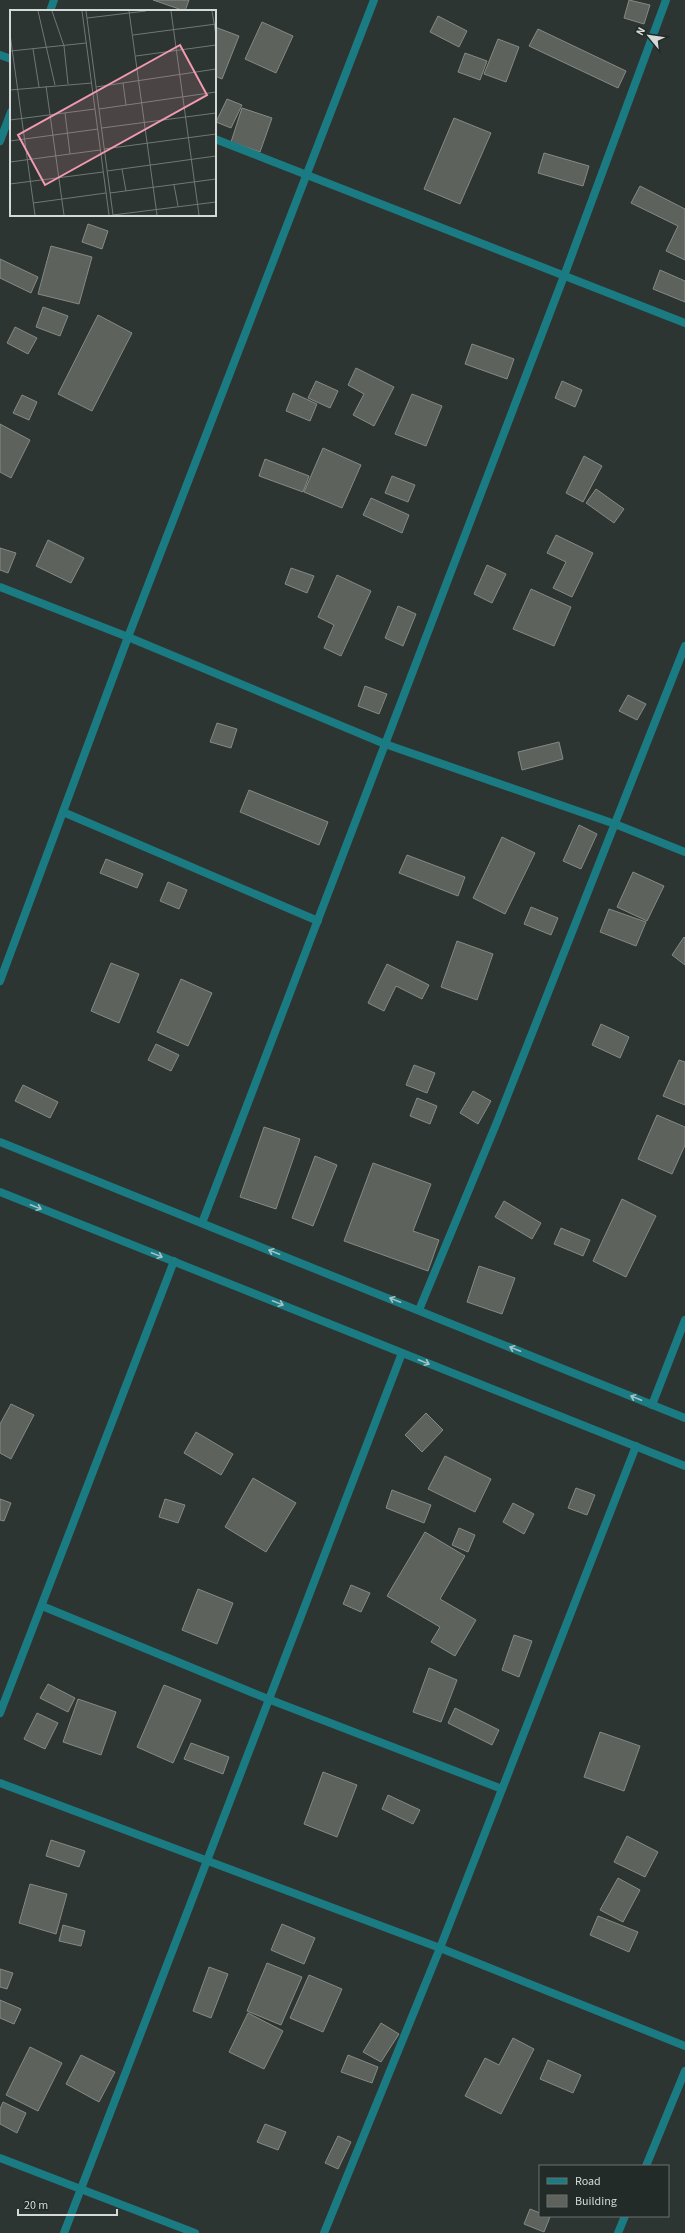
<svg xmlns="http://www.w3.org/2000/svg" width="685" height="2233" font-family="'Source Sans 3',sans-serif">
	<style>
		.building { fill: #5d625c; stroke: #858a83 }
		.lines { fill: none; stroke-linecap: round; stroke-linejoin: round }
		.minor { stroke: #1a7b83; stroke-width: 8 }
		.oneway { stroke: #a6c2c3 }
		.inset-road { fill: none; stroke: #707774; stroke-width: 1 }
		.view { fill: #f29ab0; fill-opacity: 0.15; stroke: #f29ab0; stroke-width: 2 }
		.inset-edge { fill: none; stroke: #d5dad8; stroke-width: 2 }
	</style>
	<rect width="100%" height="100%" fill="#2d3532"/>
	<!-- building -->
	<g class="building">
		<path d="M153,0h36l-4,11z"/>
		<path d="M629,0l21,5 -6,19 -20,-6z"/>
		<path d="M438,16l29,15 -8,16 -29,-15z"/>
		<path d="M262,22l31,14 -17,37 -31,-14z"/>
		<path d="M215,27l24,9 -17,43 -7,-3z"/>
		<path d="M538,29l88,42 -8,17 -89,-42z"/>
		<path d="M498,39l21,8 -13,35 -22,-8z"/>
		<path d="M465,53l22,8 -7,19 -22,-8z"/>
		<path d="M227,99l15,6 -11,23 -15,-6z"/>
		<path d="M242,108l30,10 -12,34 -29,-10z"/>
		<path d="M454,118l37,15 -31,71 -36,-15z"/>
		<path d="M544,153l45,13 -6,20 -45,-13z"/>
		<path d="M640,186l45,23v51l-19,-9 12,-25 -47,-23z"/>
		<path d="M88,224l20,7 -6,18 -20,-7z"/>
		<path d="M51,246l41,11 -13,47 -41,-10z"/>
		<path d="M0,259l38,18 -7,16 -31,-15z"/>
		<path d="M660,270l25,11v21l-32,-13z"/>
		<path d="M43,307l25,9 -8,20 -24,-9z"/>
		<path d="M98,315l34,18 -40,78 -34,-17z"/>
		<path d="M15,327l22,11 -9,16 -21,-11z"/>
		<path d="M472,344l42,15 -7,20 -42,-15z"/>
		<path d="M356,368l38,19 -20,39 -21,-11 11,-21 -16,-9z"/>
		<path d="M316,381l22,10 -8,17 -22,-10z"/>
		<path d="M562,381l20,9 -7,17 -20,-9z"/>
		<path d="M293,393l24,11 -7,17 -24,-10z"/>
		<path d="M412,394l30,12 -16,40 -31,-12z"/>
		<path d="M22,395l15,7 -8,18 -16,-7z"/>
		<path d="M0,424l30,16 -19,38 -11,-6z"/>
		<path d="M323,448l38,17 -19,43 -38,-16z"/>
		<path d="M584,456l18,10 -19,36 -17,-9z"/>
		<path d="M265,459l44,17 -6,16 -44,-16z"/>
		<path d="M392,476l23,9 -7,17 -23,-9z"/>
		<path d="M596,489l28,20 -10,14 -28,-20z"/>
		<path d="M371,498l38,17 -7,18 -39,-18z"/>
		<path d="M556,535l37,18 -21,44 -19,-9 13,-26 -19,-9z"/>
		<path d="M48,540l36,18 -13,25 -35,-17z"/>
		<path d="M0,548l16,5 -8,20 -8,-3z"/>
		<path d="M487,565l19,9 -14,29 -18,-9z"/>
		<path d="M291,568l23,8 -7,17 -22,-9z"/>
		<path d="M337,575l34,16 -30,65 -17,-8 10,-23 -16,-8z"/>
		<path d="M531,589l40,18 -17,39 -41,-17z"/>
		<path d="M398,606l18,8 -13,32 -18,-8z"/>
		<path d="M365,686l22,8 -8,20 -21,-8z"/>
		<path d="M628,695l18,9 -9,16 -18,-9z"/>
		<path d="M217,723l20,6 -6,19 -21,-6z"/>
		<path d="M559,742l4,17 -41,11 -4,-18z"/>
		<path d="M249,790l79,32 -9,23 -79,-33z"/>
		<path d="M579,825l18,9 -16,35 -18,-8z"/>
		<path d="M502,837l33,16 -30,61 -32,-16z"/>
		<path d="M407,855l58,22 -7,19 -59,-23z"/>
		<path d="M106,859l37,15 -6,14 -37,-15z"/>
		<path d="M633,872l31,14 -17,35 -30,-14z"/>
		<path d="M168,882l19,8 -8,19 -19,-8z"/>
		<path d="M531,907l27,11 -7,17 -27,-11z"/>
		<path d="M609,909l37,13 -10,24 -36,-14z"/>
		<path d="M684,937l1,1v27l-13,-10z"/>
		<path d="M457,941l36,13 -16,46 -36,-13z"/>
		<path d="M111,963l28,11 -20,49 -28,-12z"/>
		<path d="M387,964l42,21 -7,14 -26,-13 -12,25 -16,-8z"/>
		<path d="M181,979l31,14 -24,53 -31,-14z"/>
		<path d="M601,1024l28,13 -9,21 -28,-13z"/>
		<path d="M156,1044l23,11 -8,16 -23,-11z"/>
		<path d="M679,1060l6,2v43l-22,-9z"/>
		<path d="M414,1065l21,8 -8,20 -21,-8z"/>
		<path d="M23,1085l35,17 -8,16 -35,-17z"/>
		<path d="M473,1091l18,10 -13,23 -18,-11z"/>
		<path d="M417,1098l20,8 -7,18 -20,-8z"/>
		<path d="M657,1115l28,12v18l-13,29 -34,-15z"/>
		<path d="M264,1127l36,12 -24,70 -36,-12z"/>
		<path d="M315,1156l22,9 -24,61 -21,-8z"/>
		<path d="M373,1163l58,21 -18,47 26,9 -11,31 -84,-30z"/>
		<path d="M622,1199l34,17 -30,61 -33,-16z"/>
		<path d="M504,1201l37,22 -9,16 -37,-22z"/>
		<path d="M561,1228l29,12 -7,16 -29,-12z"/>
		<path d="M479,1266l36,12 -13,36 -35,-12z"/>
		<path d="M11,1404l23,11 -23,44 -11,-6v-29z"/>
		<path d="M426,1413l17,17 -21,22 -17,-17z"/>
		<path d="M196,1432l37,22 -12,21 -37,-22z"/>
		<path d="M445,1456l46,23 -16,33 -47,-23z"/>
		<path d="M253,1478l43,25 -30,49 -41,-25z"/>
		<path d="M576,1488l19,7 -8,20 -19,-7z"/>
		<path d="M392,1490l39,15 -7,18 -38,-15z"/>
		<path d="M0,1499l11,4 -7,18 -4,-1z"/>
		<path d="M165,1499l20,6 -7,18 -19,-6z"/>
		<path d="M513,1503l21,11 -10,20 -21,-12z"/>
		<path d="M459,1528l16,7 -7,17 -16,-7z"/>
		<path d="M425,1532l40,24 -25,43 36,21 -21,36 -24,-14 9,-15 -53,-31z"/>
		<path d="M351,1585l19,8 -9,19 -18,-8z"/>
		<path d="M198,1589l35,14 -16,41 -35,-14z"/>
		<path d="M514,1635l18,6 -13,36 -17,-7z"/>
		<path d="M429,1668l28,12 -16,42 -28,-10z"/>
		<path d="M48,1684l27,14 -7,14 -28,-14z"/>
		<path d="M164,1685l37,15 -28,63 -36,-16z"/>
		<path d="M78,1699l38,13 -15,43 -38,-13z"/>
		<path d="M455,1708l44,22 -7,15 -44,-22z"/>
		<path d="M37,1713l21,10 -13,26 -21,-10z"/>
		<path d="M600,1732l40,14 -16,45 -40,-14z"/>
		<path d="M191,1743l38,14 -6,17 -39,-15z"/>
		<path d="M323,1772l34,13 -20,52 -33,-13z"/>
		<path d="M388,1795l32,15 -7,14 -31,-15z"/>
		<path d="M627,1836l31,16 -13,25 -31,-15z"/>
		<path d="M51,1840l34,11 -6,16 -33,-11z"/>
		<path d="M618,1878l22,12 -17,32 -23,-12z"/>
		<path d="M30,1884l37,10 -11,40 -37,-11z"/>
		<path d="M598,1916l40,16 -9,20 -39,-17z"/>
		<path d="M282,1924l33,14 -11,26 -33,-14z"/>
		<path d="M63,1925l22,6 -4,15 -22,-5z"/>
		<path d="M267,1963l35,14 -21,48 -34,-14z"/>
		<path d="M209,1967l19,7 -17,44 -18,-7z"/>
		<path d="M0,1969l13,4 -6,16 -7,-2z"/>
		<path d="M309,1975l33,14 -19,43 -33,-14z"/>
		<path d="M0,2000l21,9 -7,15 -14,-6z"/>
		<path d="M248,2013l35,18 -19,38 -35,-17z"/>
		<path d="M381,2023l18,11 -18,28 -18,-10z"/>
		<path d="M513,2038l21,11 -33,65 -36,-18 20,-38 14,7z"/>
		<path d="M30,2047l32,16 -24,48 -32,-16z"/>
		<path d="M81,2055l34,17 -16,30 -33,-18z"/>
		<path d="M348,2055l30,12 -6,16 -31,-11z"/>
		<path d="M548,2060l33,15 -8,18 -33,-14z"/>
		<path d="M3,2102l23,11 -9,20 -17,-9v-15z"/>
		<path d="M265,2124l21,8 -8,18 -21,-8z"/>
		<path d="M338,2136l13,6 -13,27 -13,-6z"/>
		<path d="M530,2209l10,4v3l10,1 -6,15 -20,-8z"/>
	</g>
	<g class="lines">
		<!-- minor -->
		<g class="minor">
			<path d="M50,11l4,-11"/>
			<path d="M0,55l11,4"/>
			<path d="M215,139l470,184"/>
			<path d="M0,141l11,-29"/>
			<path d="M0,587l128,50 257,107 230,80 70,28"/>
			<path d="M63,812l255,109"/>
			<path d="M0,981l128,-344 246,-637"/>
			<path d="M0,1142l685,276"/>
			<path d="M0,1192l685,274"/>
			<path d="M202,1223l362,-947 102,-276"/>
			<path d="M419,1310l78,-188 188,-476"/>
			<path d="M652,1405l33,-85"/>
			<path d="M42,1606l226,93 234,90"/>
			<path d="M0,1713l174,-452"/>
			<path d="M0,1783l440,165 245,98"/>
			<path d="M0,2158l195,75"/>
			<path d="M646,2166l39,-95"/>
			<path d="M64,2233l338,-880"/>
			<path d="M324,2233l116,-285 196,-502"/>
			<path d="M618,2233l7,-17"/>
		</g>
	</g>
	<!-- one-way arrows -->
	<defs><path id="oneway-shaft" d="M-6 0H5M1.5-3L5.5 0L1.5 3" fill="none" stroke-width="1.6" stroke-linecap="round" stroke-linejoin="round"/></defs>
	<g class="oneway">
		<use href="#oneway-shaft" transform="translate(36 1207) rotate(22)"/>
		<use href="#oneway-shaft" transform="translate(274 1252) rotate(-158)"/>
		<use href="#oneway-shaft" transform="translate(157 1255) rotate(22)"/>
		<use href="#oneway-shaft" transform="translate(395 1300) rotate(-158)"/>
		<use href="#oneway-shaft" transform="translate(278 1303) rotate(22)"/>
		<use href="#oneway-shaft" transform="translate(515 1349) rotate(-158)"/>
		<use href="#oneway-shaft" transform="translate(424 1362) rotate(22)"/>
		<use href="#oneway-shaft" transform="translate(636 1398) rotate(-158)"/>
	</g>
	<!-- overview -->
	<g transform="translate(10 10)">
		<rect width="206" height="206" fill="#2d3532"/>
		<path class="inset-road" d="M28,1l17,74M42,1l12,35 4,38M72,1l27,204M76,1l27,204M119,1l28,204M161,1l28,204M202,1l4,24M77,8l59,-7M0,24l25,181M123,25l83,-11M23,39l6,38M1,41l75,-8M126,46l80,-11M113,73l3,22M36,76l18,129M86,77l120,-18M0,80l82,-7M89,99l117,-17M55,103l5,41M0,110l85,-11M92,118l114,-15M0,131l88,-12M94,139l112,-15M0,152l90,-12M112,159l4,22M97,161l109,-15M0,174l93,-12M164,175l4,21M100,183l106,-14M23,193l73,-10M103,205l103,-13"/>
		<path class="view" d="M170,35l27,50 -162,90 -27,-50z"/>
		<rect width="206" height="206" class="inset-edge"/>
	</g>
	<!-- legend -->
	<rect x="539" y="2165" width="130" height="52" fill="#232b28" stroke="#6a716e"/>
	<rect x="547" y="2178" width="20" height="6" fill="#1a7b83" stroke="#6a716e"/>
	<text x="575" y="2185" font-size="12" fill="#d5dad8">Road</text>
	<rect x="547" y="2195" width="20" height="12" fill="#5d625c" stroke="#6a716e"/>
	<text x="575" y="2205" font-size="12" fill="#d5dad8">Building</text>
	<!-- north arrow -->
	<g transform="translate(649 36) rotate(299)" stroke="#232b28" stroke-width="3" paint-order="stroke">
	<path d="M0-3L7 15L0 10L-7 15Z" fill="#d5dad8"/>
	<text y="-6" font-size="11" font-weight="bold" text-anchor="middle" fill="#d5dad8">N</text>
	</g>
	<!-- scale -->
	<path d="M18 2209v6h99v-6" fill="none" stroke="#d5dad8" stroke-width="2"/>
	<text x="24" y="2209" font-size="12" fill="#d5dad8" stroke="#232b28" stroke-width="3" paint-order="stroke">20 m</text>
</svg>
